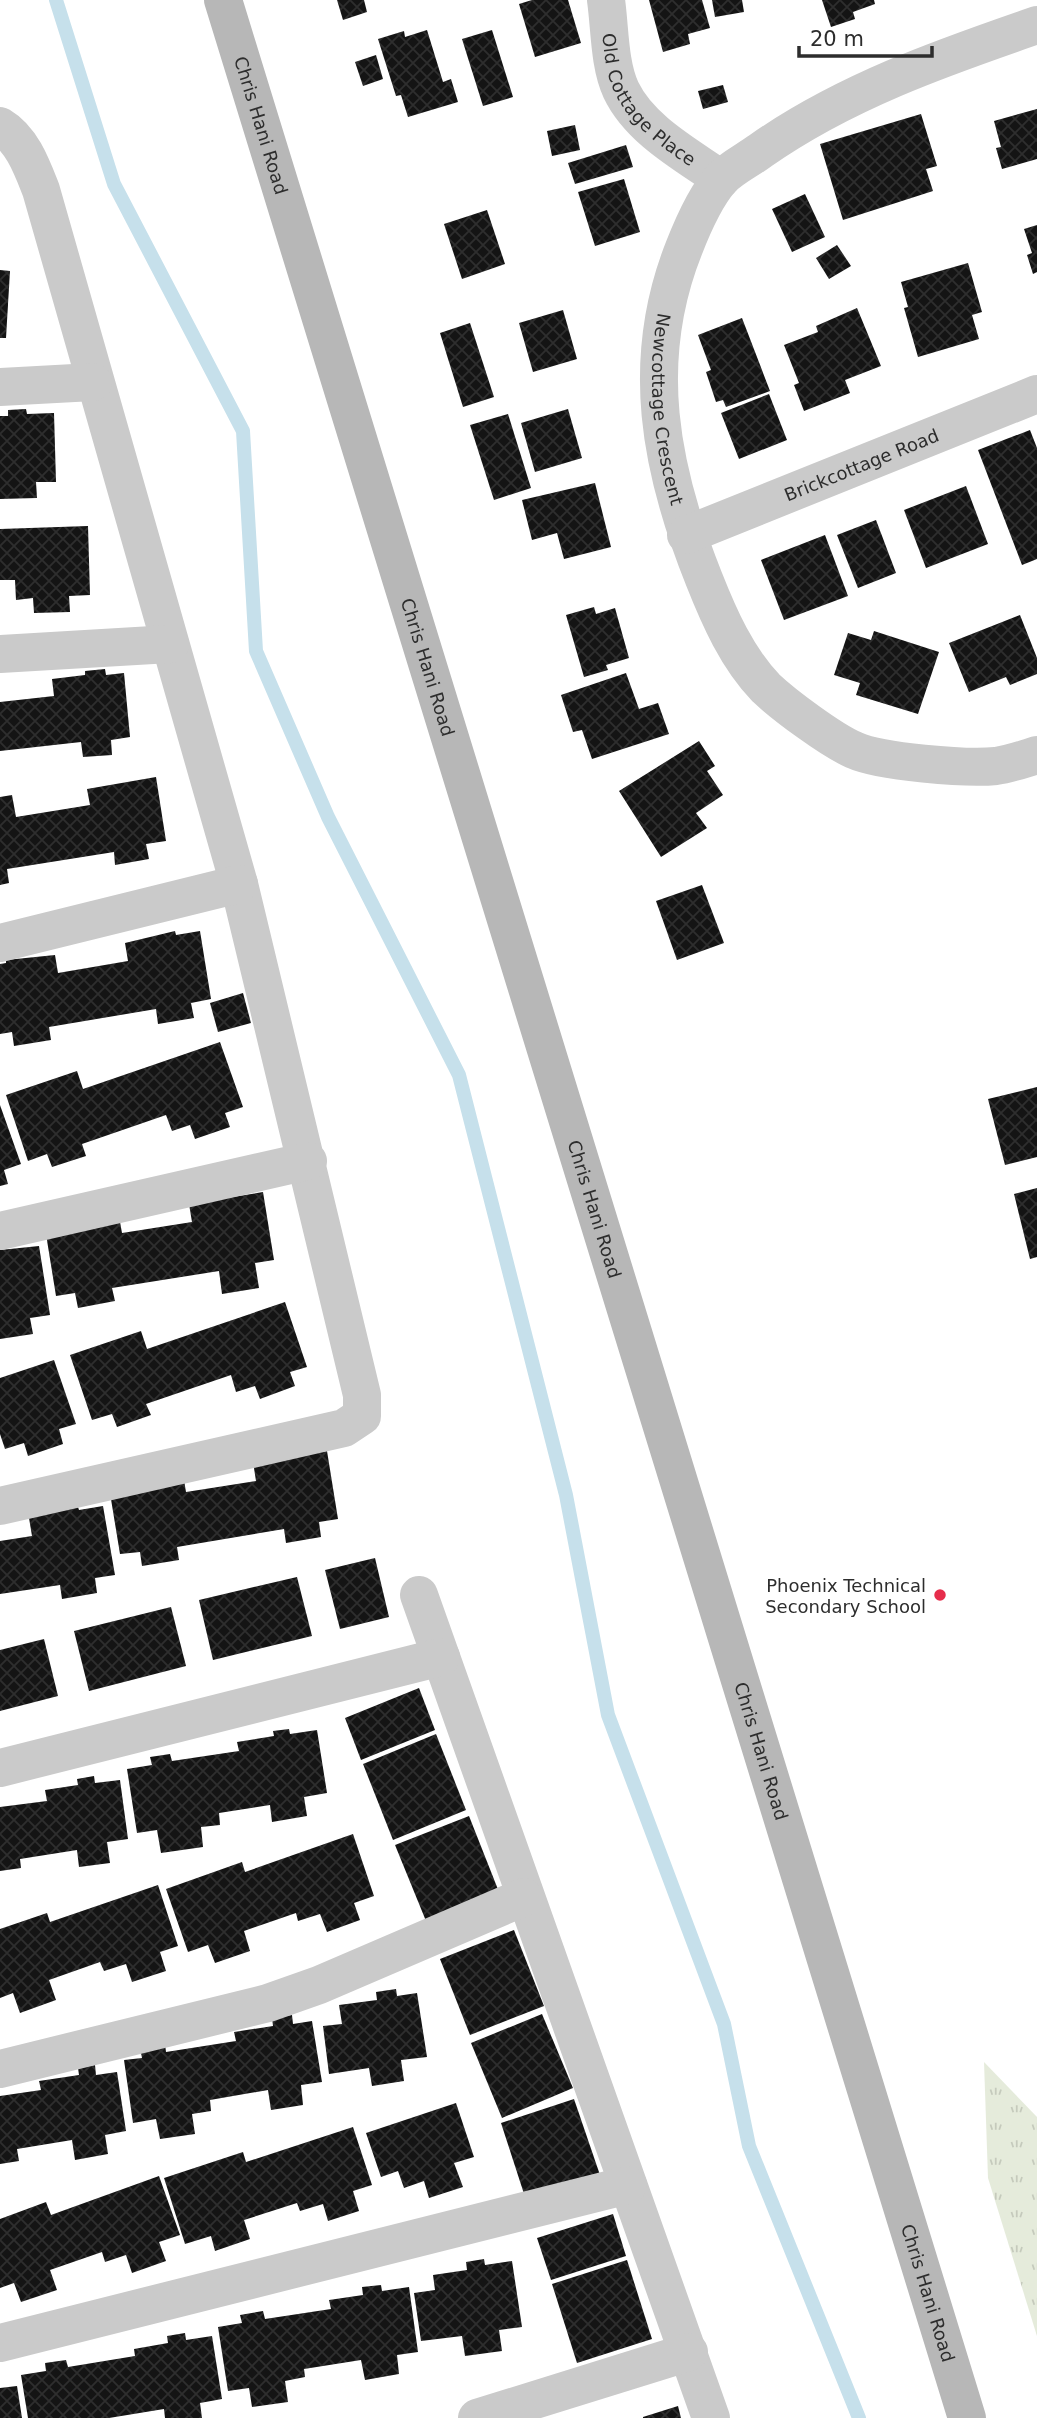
<svg xmlns="http://www.w3.org/2000/svg" width="1037" height="2418" font-family="'DejaVu Sans',sans-serif">
	<style>
		.park { fill: url(#park-tufts) }
		.lines { fill: none; stroke-linecap: round; stroke-linejoin: round }
		.stream { stroke: #c6e0eb; stroke-width: 14 }
		.building { fill: url(#building-cross-hatch) }
		.minor { stroke: #cacaca; stroke-width: 38 }
		.secondary { stroke: #b7b7b7; stroke-width: 38 }
		.poi-dot { fill: #e62d4b; stroke: #fff; stroke-width: 2.5 }
		.labels { text-anchor: middle; dominant-baseline: central; stroke-width: 7; stroke-linejoin: round; paint-order: stroke }
		.street-label { font-size: 18px; fill: #2d2d2d; stroke: #fff }
		.poi-label { font-size: 18px; fill: #2d2d2d; stroke: #fff; text-anchor: end }
	</style>
	<defs>
		<pattern id="park-tufts" width="24" height="20" patternUnits="userSpaceOnUse" patternTransform="scale(1.75)"><rect width="24" height="20" fill="#e5ebdb"/><path d="M3 7l-1-3M5 7V3M7 7l1-3M15 17l-1-3M17 17v-4M19 17l1-3" fill="none" stroke="#c5cabc"/></pattern>
		<pattern id="building-cross-hatch" width="8" height="8" patternUnits="userSpaceOnUse" patternTransform="scale(1.75)"><rect width="8" height="8" fill="#141414"/><path d="M0 0l8 8M0 8l8-8" fill="none" stroke="#2e2e2e"/></pattern>
	</defs>
	<rect width="100%" height="100%" fill="#fff"/>
	<!-- park -->
	<path class="park" d="M984,2062l53,55v219l-49,-158z"/>
	<g class="lines">
		<!-- stream -->
		<path class="stream" d="M56,0l58,184 129,247 13,220 72,166 131,258 107,420 42,220 116,309 25,122 110,272"/>
	</g>
	<!-- building -->
	<g class="building">
		<path d="M337,0h27l3,12 -24,8z"/>
		<path d="M532,0h36l13,43 -46,14 -16,-53z"/>
		<path d="M649,0h53l8,28 -22,6 2,10 -27,8z"/>
		<path d="M712,0h30l2,12 -29,5z"/>
		<path d="M822,0h52l1,4 -22,8 2,7 -24,8z"/>
		<path d="M427,30l16,52 8,-3 7,23 -50,15 -7,-22 -5,1 -18,-57 26,-8 1,6z"/>
		<path d="M492,30l21,67 -30,9 -21,-67z"/>
		<path d="M376,55l7,24 -20,7 -8,-24z"/>
		<path d="M723,85l5,17 -25,7 -5,-18z"/>
		<path d="M1037,109v50l-35,10 -6,-21 5,-1 -7,-26z"/>
		<path d="M921,114l16,52 -11,3 7,22 -90,29 -23,-76z"/>
		<path d="M575,125l5,25 -28,6 -5,-25z"/>
		<path d="M626,145l7,22 -58,17 -7,-21z"/>
		<path d="M624,179l16,53 -45,14 -17,-54z"/>
		<path d="M805,194l20,43 -33,15 -20,-43z"/>
		<path d="M487,210l18,54 -43,15 -18,-55z"/>
		<path d="M1037,225v47l-4,2 -6,-19 5,-2 -8,-24z"/>
		<path d="M837,245l14,21 -22,13 -13,-21z"/>
		<path d="M968,263l14,49 -10,3 7,24 -61,18 -14,-49 4,-1 -7,-25z"/>
		<path d="M0,270l10,1 -4,67h-6z"/>
		<path d="M857,308l24,58 -36,14 5,13 -46,18 -10,-26 5,-2 -15,-38 34,-13 -2,-6z"/>
		<path d="M563,310l14,49 -44,13 -14,-49z"/>
		<path d="M742,318l28,73 -44,16 -3,-7 -7,2 -10,-30 5,-2 -13,-35z"/>
		<path d="M470,323l24,74 -31,10 -23,-74z"/>
		<path d="M769,394l18,46 -48,19 -18,-46z"/>
		<path d="M26,409l1,5 27,-1 2,69h-20l1,16 -37,1v-83h8v-6z"/>
		<path d="M568,409l14,49 -47,14 -14,-49z"/>
		<path d="M508,414l23,74 -37,12 -24,-75z"/>
		<path d="M1030,430l7,18v111l-15,6 -44,-115z"/>
		<path d="M595,483l16,64 -47,12 -7,-26 -25,7 -10,-40z"/>
		<path d="M966,486l22,58 -62,24 -22,-58z"/>
		<path d="M876,520l20,53 -38,15 -21,-53z"/>
		<path d="M88,526l2,69 -21,1 1,16 -36,1 -1,-15 -17,2 -1,-20h-15v-51z"/>
		<path d="M825,535l23,61 -64,24 -23,-60z"/>
		<path d="M594,607l2,7 19,-6 14,50 -23,7 2,5 -24,7 -18,-62z"/>
		<path d="M1020,615l17,43v16l-27,11 -4,-8 -37,15 -20,-49z"/>
		<path d="M874,631l65,21 -21,62 -62,-19 4,-12 -26,-8 14,-42 23,7z"/>
		<path d="M105,669l1,6 18,-2 6,64 -19,3 1,15 -29,2 -2,-15 -81,9v-49l54,-6 -2,-17 33,-4v-4z"/>
		<path d="M626,673l13,36 19,-6 11,31 -77,25 -10,-29 -9,2 -12,-37z"/>
		<path d="M699,741l16,25 -8,5 16,24 -27,18 11,15 -46,29 -42,-66z"/>
		<path d="M156,777l10,64 -20,3 3,15 -34,6 -1,-13 -107,17 2,14 -9,2v-88l12,-2 4,22 74,-12 -3,-16z"/>
		<path d="M702,885l22,58 -47,17 -21,-59z"/>
		<path d="M175,931l1,4 24,-4 11,68 -20,4 3,15 -36,6 -2,-15 -107,18 2,13 -37,6 -2,-14 -12,2v-70l6,-1v-3l49,-5 3,18 70,-12 -3,-18z"/>
		<path d="M243,993l8,30 -33,9 -8,-29z"/>
		<path d="M220,1042l23,65 -18,6 5,14 -35,12 -5,-14 -18,6 -6,-16 -84,29 4,12 -34,11 -5,-13 -19,7 -22,-66 71,-24 6,18z"/>
		<path d="M1037,1087v70l-32,8 -17,-66z"/>
		<path d="M0,1105l21,59 -17,6 4,14 -8,2z"/>
		<path d="M1037,1188v69l-7,2 -16,-65z"/>
		<path d="M263,1192l11,68 -19,3 4,25 -37,6 -3,-23 -107,17 3,13 -37,7 -3,-15 -19,3 -11,-68 74,-12 3,17 70,-11 -3,-18z"/>
		<path d="M39,1246l11,69 -20,3 3,16 -33,5v-89z"/>
		<path d="M285,1302l22,65 -17,5 5,14 -35,13 -5,-13 -19,6 -5,-17 -85,29 5,11 -34,12 -5,-13 -20,6 -22,-65 71,-24 6,18z"/>
		<path d="M54,1360l22,64 -17,5 4,15 -35,12 -4,-13 -19,6 -5,-15v-56z"/>
		<path d="M327,1451l11,68 -19,3 2,15 -35,6 -2,-14 -107,18 2,13 -37,6 -2,-14 -20,2 -11,-67 74,-13 3,18 70,-11 -3,-19z"/>
		<path d="M103,1506l12,69 -20,3 2,15 -35,6 -2,-14 -60,9v-53l32,-5 -3,-18 49,-11 1,3z"/>
		<path d="M375,1558l14,59 -49,12 -15,-59z"/>
		<path d="M297,1577l15,59 -99,24 -14,-60z"/>
		<path d="M171,1607l15,59 -97,25 -15,-60z"/>
		<path d="M44,1639l14,57 -58,15v-61z"/>
		<path d="M419,1688l16,42 -74,30 -16,-42z"/>
		<path d="M289,1729l1,5 27,-4 10,63 -23,4 3,19 -35,6 -2,-17 -51,8 1,12 -19,2 2,20 -42,6 -4,-23 -20,3 -10,-64 25,-4 -2,-8 20,-3 2,7 67,-10 -2,-9 37,-6 -1,-5z"/>
		<path d="M436,1734l30,76 -73,30 -30,-76z"/>
		<path d="M94,1776l1,7 25,-3 8,59 -21,3 3,21 -31,4 -2,-17 -57,9 1,9 -21,3v-64l47,-6 -2,-11 33,-5 -1,-6z"/>
		<path d="M469,1816l30,76 -73,29 -31,-76z"/>
		<path d="M353,1834l21,62 -20,7 6,17 -33,12 -7,-18 -22,7 -2,-8 -52,18 6,20 -35,12 -7,-18 -20,7 -22,-63 76,-27 3,10z"/>
		<path d="M158,1885l20,61 -18,6 6,19 -34,11 -6,-18 -22,7 -4,-9 -51,18 7,20 -36,13 -7,-20 -13,5v-69l47,-16 3,9z"/>
		<path d="M514,1930l30,76 -74,29 -30,-76z"/>
		<path d="M396,1989l1,7 20,-3 10,64 -26,3 3,21 -32,5 -3,-18 -40,6 -6,-48 19,-2 -3,-19 38,-5 -1,-8z"/>
		<path d="M542,2014l31,74 -71,30 -31,-75z"/>
		<path d="M292,2015l1,9 19,-3 10,61 -21,3 2,20 -32,5 -3,-20 -58,10 1,11 -19,3 3,20 -35,5 -4,-20 -23,4 -9,-63 18,-2 -2,-10 25,-4 1,8 70,-11 -2,-9 39,-6 -1,-8z"/>
		<path d="M95,2065l1,10 21,-3 9,59 -21,4 3,19 -33,6 -3,-20 -55,9 2,12 -19,3v-68l41,-6 -2,-9 40,-6 -1,-7z"/>
		<path d="M574,2099l26,76 -74,25 -25,-77z"/>
		<path d="M456,2103l18,54 -20,6 9,24 -34,11 -5,-17 -20,7 -6,-17 -17,6 -15,-44z"/>
		<path d="M353,2127l19,58 -19,6 6,20 -31,10 -5,-17 -23,7 -3,-8 -53,17 6,19 -35,12 -4,-15 -26,8 -21,-66 79,-26 3,10z"/>
		<path d="M159,2176l21,59 -21,7 7,19 -34,12 -6,-18 -21,7 -3,-10 -52,18 7,20 -36,12 -7,-19 -14,5v-69l46,-17 5,13z"/>
		<path d="M613,2214l13,42 -75,24 -14,-42z"/>
		<path d="M484,2259l1,6 27,-4 10,66 -23,3 3,21 -37,5 -3,-20 -41,5 -7,-48 21,-3 -2,-15 34,-5 -1,-8z"/>
		<path d="M627,2260l25,79 -75,24 -25,-79z"/>
		<path d="M381,2285l1,6 27,-4 9,65 -21,3 2,19 -34,6 -4,-20 -57,9 1,8 -20,4 3,21 -36,5 -3,-19 -21,3 -10,-64 24,-4 -2,-8 23,-4 2,8 66,-10 -2,-9 34,-5 -1,-8z"/>
		<path d="M185,2333l1,7 26,-4 10,63 -22,4 2,15h-37l-1,-9 -55,9h-81l-7,-43 25,-4 -1,-8 21,-3 2,7 67,-11 -1,-7 34,-6 -1,-7z"/>
		<path d="M17,2386l5,32h-22v-30z"/>
		<path d="M678,2406l3,12h-38v-1z"/>
	</g>
	<g class="lines">
		<!-- minor -->
		<g class="minor">
			<path id="s1" d="M606,0c4,28 3,64 15,90 19,40 66,65 100,89"/>
			<path id="s2" d="M1037,25c-96,33 -193,67 -277,126 -12,9 -29,17 -39,28 -16,18 -28,46 -37,69 -45,113 -24,221 20,331 15,38 33,79 62,109 18,17 65,52 88,62 26,12 113,19 142,16 14,-2 28,-7 41,-11"/>
			<path d="M0,126c22,13 32,41 41,64l198,694 123,511v21l-18,12 -344,78"/>
			<path d="M0,387l93,-5"/>
			<path id="s3" d="M686,535l351,-141"/>
			<path d="M0,654l170,-10"/>
			<path d="M0,943l239,-59"/>
			<path d="M0,1231l308,-70"/>
			<path d="M419,1595l292,823"/>
			<path d="M0,1768l441,-111"/>
			<path d="M0,2069l268,-66 51,-18 205,-88"/>
			<path d="M0,2343l628,-158"/>
			<path d="M477,2418l212,-66"/>
		</g>
		<!-- secondary -->
		<path class="secondary" id="s4" d="M223,0l744,2418"/>
	</g>
	<!-- markers -->
	<circle class="poi-dot" cx="940" cy="1595" r="7"/>
	<g class="labels">
		<!-- street labels -->
		<g class="street-label">
			<text stroke="none"><textPath href="#s1" startOffset="114">Old Cottage Place</textPath></text>
			<text stroke="none"><textPath href="#s4" startOffset="131">Chris Hani Road</textPath></text>
			<text stroke="none"><textPath href="#s2" startOffset="597">Newcottage Crescent</textPath></text>
			<text stroke="none"><textPath href="#s3" startOffset="189">Brickcottage Road</textPath></text>
			<text stroke="none"><textPath href="#s4" startOffset="698">Chris Hani Road</textPath></text>
			<text stroke="none"><textPath href="#s4" startOffset="1265">Chris Hani Road</textPath></text>
			<text stroke="none"><textPath href="#s4" startOffset="1832">Chris Hani Road</textPath></text>
			<text stroke="none"><textPath href="#s4" startOffset="2399">Chris Hani Road</textPath></text>
		</g>
		<!-- poi labels -->
		<g class="poi-label">
			<text x="926" y="1585">Phoenix Technical<tspan x="926" dy="21">Secondary School</tspan></text>
		</g>
	</g>
	<!-- scale -->
	<path d="M799 46v10h133v-10" fill="none" stroke="#2d2d2d" stroke-width="3.5"/>
	<text x="810" y="46" font-size="21" fill="#2d2d2d" stroke="#ffffff" stroke-width="5" paint-order="stroke">20 m</text>
</svg>
